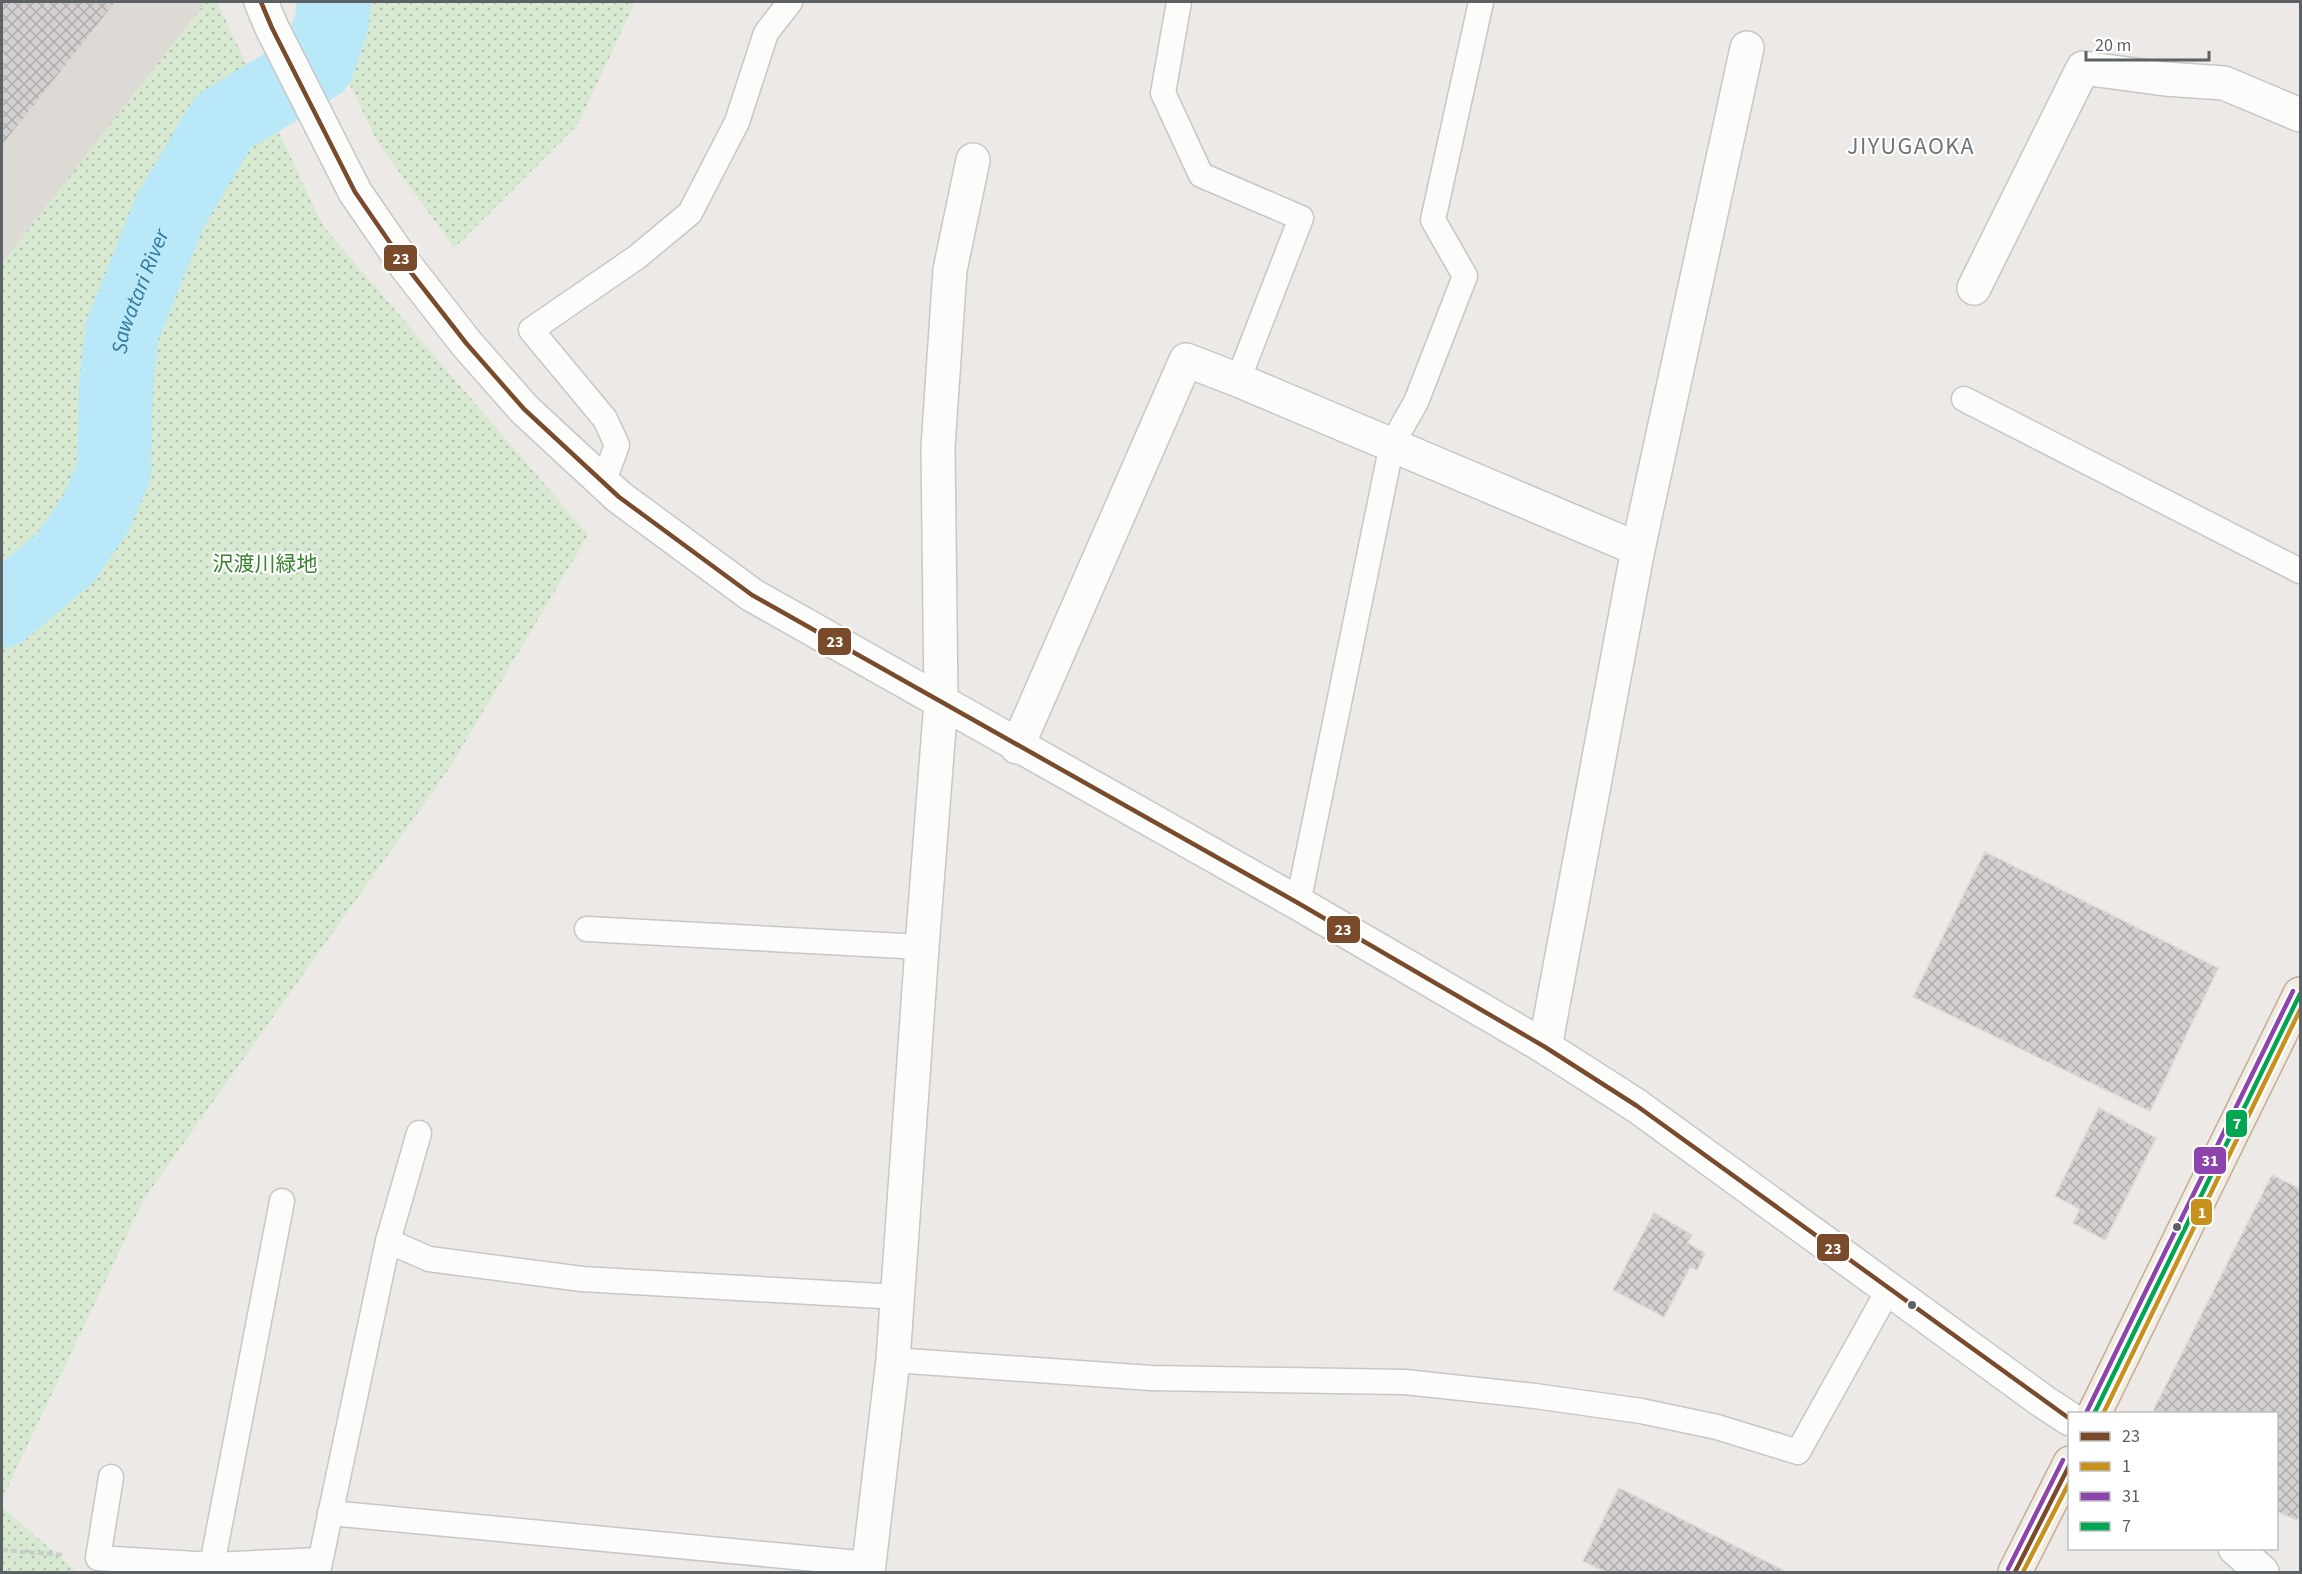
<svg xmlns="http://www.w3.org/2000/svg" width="2302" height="1574" font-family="'Source Sans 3','Noto Sans JP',sans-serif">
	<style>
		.education { fill: #ddd9d4 }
		.green { fill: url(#green-dots) }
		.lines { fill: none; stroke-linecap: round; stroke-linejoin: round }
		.river { stroke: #b9e8f8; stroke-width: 74 }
		.building { fill: url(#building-cross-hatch); stroke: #dcd8d5; stroke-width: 1.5 }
		.service-casing { stroke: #c7c7c7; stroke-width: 27 }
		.minor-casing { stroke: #c7c7c7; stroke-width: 36 }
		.secondary-casing { stroke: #c7c7c7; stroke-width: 36 }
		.trunk-casing { stroke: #c4ac93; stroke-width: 36 }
		.path { stroke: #c7cdc9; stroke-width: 4; stroke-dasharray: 6 3; stroke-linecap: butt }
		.service { stroke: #fcfcfb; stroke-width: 24 }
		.minor { stroke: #fcfcfb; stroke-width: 33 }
		.secondary { stroke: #fcfcfb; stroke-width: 33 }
		.trunk { stroke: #f1ece4; stroke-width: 33 }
		.bus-1-casing { stroke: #fff; stroke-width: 9 }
		.bus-2-casing { stroke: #fff; stroke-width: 9 }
		.bus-3-casing { stroke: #fff; stroke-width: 9 }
		.bus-4-casing { stroke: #fff; stroke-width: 9 }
		.bus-1 { stroke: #7a4b2a; stroke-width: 4.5 }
		.bus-2 { stroke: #c8911e; stroke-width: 4.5 }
		.bus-3 { stroke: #8e44ad; stroke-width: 4.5 }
		.bus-4 { stroke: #00a651; stroke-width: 4.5 }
		.bus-dot { fill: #5b6165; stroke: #fff; stroke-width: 2 }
		.labels { text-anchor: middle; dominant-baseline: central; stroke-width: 4.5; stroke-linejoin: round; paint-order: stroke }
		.park-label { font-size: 21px; fill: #39822e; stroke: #fff }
		.water-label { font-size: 22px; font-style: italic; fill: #32799d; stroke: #fff }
		.quarter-label { font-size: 24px; letter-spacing: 1.5px; fill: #6c7477; stroke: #fff }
		.line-badge { stroke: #fff; stroke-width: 2 }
		.badge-label { font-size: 16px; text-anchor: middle; font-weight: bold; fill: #fff }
	</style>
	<defs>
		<pattern id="green-dots" width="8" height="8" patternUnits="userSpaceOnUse" patternTransform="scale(1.5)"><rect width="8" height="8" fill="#d7e9d0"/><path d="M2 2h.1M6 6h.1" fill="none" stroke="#b1c0ac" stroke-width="1.8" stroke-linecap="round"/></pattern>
		<pattern id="building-cross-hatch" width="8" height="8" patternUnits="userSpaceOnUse" patternTransform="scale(1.5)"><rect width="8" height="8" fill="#d3d0cf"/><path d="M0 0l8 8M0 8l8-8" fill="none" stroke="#aeacac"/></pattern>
	</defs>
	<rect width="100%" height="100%" fill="#ece9e6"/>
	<!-- education -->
	<path class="education" d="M2,2h204l-204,261z"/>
	<!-- green -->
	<g class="green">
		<path d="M206,2h11l106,224 265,309 -138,232 -306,432 -142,300v-1236z"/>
		<path d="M310,2h325l-57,122 -124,124 -77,-107z"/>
		<path d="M2,1507l75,65h-75z"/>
	</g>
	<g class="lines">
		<!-- river -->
		<path class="river" id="s1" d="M2,611l64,-54 30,-44 18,-42 2,-86 6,-53 48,-121 53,-89 95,-58 14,-43 2,-19"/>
	</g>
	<!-- building -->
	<g class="building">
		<path d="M2,2h42l3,2 3,-2h66l-114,144v-83l4,-6 -4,-2z"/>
		<path d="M1985,852l233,116 -68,143 -237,-114z"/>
		<path d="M2099,1108l57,30 -51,102 -32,-17 7,-14 -25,-13z"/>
		<path d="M2272,1175l28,14v324l-3,7 -21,-9v-97h-122v-5z"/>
		<path d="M1654,1213l38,22 -5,8 18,10 -8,17 -7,-3 -26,50 -51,-27z"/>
		<path d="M1619,1488l168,84h-181l-23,-11z"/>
	</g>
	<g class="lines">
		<!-- service casing -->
		<g class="service-casing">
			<g id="service">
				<path d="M1179,2l-16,91 38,82 100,43 -63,162"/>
				<path d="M1964,399l336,172"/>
				<path d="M603,483l14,-38 -12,-26 -74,-89 106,-73 53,-44 47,-91 29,-89 24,-31"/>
				<path d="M1298,903l94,-459 24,-42 49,-126 -32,-56 48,-218"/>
				<path d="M587,929l335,18"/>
				<path d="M388,1241l41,18 153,20 316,18"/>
				<path d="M893,1360l258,18 254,4 130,14 106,15 76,16 81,25 91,-163"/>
				<path d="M111,1477l-13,81 114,7 108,-5"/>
				<path d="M330,1513l539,51"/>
				<path d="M212,1565l70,-364"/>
				<path d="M318,1572l70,-331 31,-108"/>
			</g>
		</g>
		<!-- minor casing -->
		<g class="minor-casing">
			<g id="minor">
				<path d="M1974,288l109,-220 82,11 59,4 76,32"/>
				<path d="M1017,747l169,-387 52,20 400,169"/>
				<path d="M1545,1047l93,-498 109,-501"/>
				<path d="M868,1572l25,-212 29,-413 19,-245 -3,-255 12,-177 23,-110"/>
			</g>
		</g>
		<!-- secondary casing -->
		<g class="secondary-casing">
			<g id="secondary">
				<path d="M261,2l11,26 83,164 51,74 60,77 58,66 95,88 133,98 546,308 247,144 92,59 407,296 26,17"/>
				<path d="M2235,1548l27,24"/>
			</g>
		</g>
		<!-- trunk casing -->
		<g class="trunk-casing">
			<g id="trunk">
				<path d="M2094,1414l206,-420"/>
				<path d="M2015,1572l55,-109"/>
			</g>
		</g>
		<!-- path -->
		<path class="path" d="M2,1550l62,5"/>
		<!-- service -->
		<use href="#service" class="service"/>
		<!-- minor -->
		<use href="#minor" class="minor"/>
		<!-- secondary -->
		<use href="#secondary" class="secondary"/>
		<!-- trunk -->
		<use href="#trunk" class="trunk"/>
		<!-- bus-1 casing -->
		<g class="bus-1-casing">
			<g id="bus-1">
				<path d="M261,2l11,26 83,164 51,74 60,77 58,66 95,88 133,98 546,308 247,144 92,59 433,313"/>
				<path d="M2015,1572l55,-108"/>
			</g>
		</g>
		<!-- bus-2 casing -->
		<g class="bus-2-casing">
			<g id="bus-2">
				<path d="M2103,1414l197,-404"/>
				<path d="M2023,1572l47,-91"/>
			</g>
		</g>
		<!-- bus-3 casing -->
		<g class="bus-3-casing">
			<g id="bus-3">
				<path d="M2087,1411l206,-420"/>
				<path d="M2008,1569l55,-109"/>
			</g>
		</g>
		<!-- bus-4 casing -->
		<g class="bus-4-casing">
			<path id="bus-4" d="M2094,1414l206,-420"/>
		</g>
		<!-- bus-1 -->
		<use href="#bus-1" class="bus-1"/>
		<!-- bus-2 -->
		<use href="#bus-2" class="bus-2"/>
		<!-- bus-3 -->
		<use href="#bus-3" class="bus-3"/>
		<!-- bus-4 -->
		<use href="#bus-4" class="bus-4"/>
	</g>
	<!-- markers -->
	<g class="bus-dot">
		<circle cx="2177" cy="1227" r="5"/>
		<circle cx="1912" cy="1305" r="5"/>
	</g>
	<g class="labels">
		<!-- park labels -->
		<g class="park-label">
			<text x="265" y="564">沢渡川緑地</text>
		</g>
		<!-- water labels -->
		<g class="water-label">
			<text stroke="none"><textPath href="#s1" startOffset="366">Sawatari River</textPath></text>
		</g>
		<!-- quarter labels -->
		<g class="quarter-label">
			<text x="1911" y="146">JIYUGAOKA</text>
		</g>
	</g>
	<g class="line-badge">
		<rect x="383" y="244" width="35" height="28" rx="6" fill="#7a4b2a"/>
		<rect x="817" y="627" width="35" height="29" rx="6" fill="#7a4b2a"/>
		<rect x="1326" y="915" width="35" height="29" rx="6" fill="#7a4b2a"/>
		<rect x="2225" y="1109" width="23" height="29" rx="6" fill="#00a651"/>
		<rect x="2193" y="1146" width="34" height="29" rx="6" fill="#8e44ad"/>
		<rect x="2190" y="1198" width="23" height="28" rx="6" fill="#c8911e"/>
		<rect x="1816" y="1233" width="34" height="29" rx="6" fill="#7a4b2a"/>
	</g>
	<g class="badge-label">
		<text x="401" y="264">23</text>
		<text x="835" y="647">23</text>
		<text x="1343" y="935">23</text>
		<text x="2237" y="1129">7</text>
		<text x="2210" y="1166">31</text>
		<text x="2202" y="1218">1</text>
		<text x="1833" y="1254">23</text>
	</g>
	<!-- border -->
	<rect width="2302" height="1574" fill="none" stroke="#5b6165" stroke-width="6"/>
	<!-- legend -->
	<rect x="2068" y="1412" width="210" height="138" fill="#ffffff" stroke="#bdc0c1" stroke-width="1.5"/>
	<rect x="2080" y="1432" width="30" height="9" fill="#7a4b2a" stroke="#bdc0c1" stroke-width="1.5"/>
	<text x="2122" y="1442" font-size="18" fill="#5b6165">23</text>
	<rect x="2080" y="1462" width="30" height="9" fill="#c8911e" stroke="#bdc0c1" stroke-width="1.5"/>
	<text x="2122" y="1472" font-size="18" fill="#5b6165">1</text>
	<rect x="2080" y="1492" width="30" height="9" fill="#8e44ad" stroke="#bdc0c1" stroke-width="1.5"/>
	<text x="2122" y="1502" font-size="18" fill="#5b6165">31</text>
	<rect x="2080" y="1522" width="30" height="9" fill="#00a651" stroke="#bdc0c1" stroke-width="1.5"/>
	<text x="2122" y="1532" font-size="18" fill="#5b6165">7</text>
	<!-- scale -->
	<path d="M2086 51v9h123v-9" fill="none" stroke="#5b6165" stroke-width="3"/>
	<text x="2095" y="51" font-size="18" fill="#5b6165" stroke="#ffffff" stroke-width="4.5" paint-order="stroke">20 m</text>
</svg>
